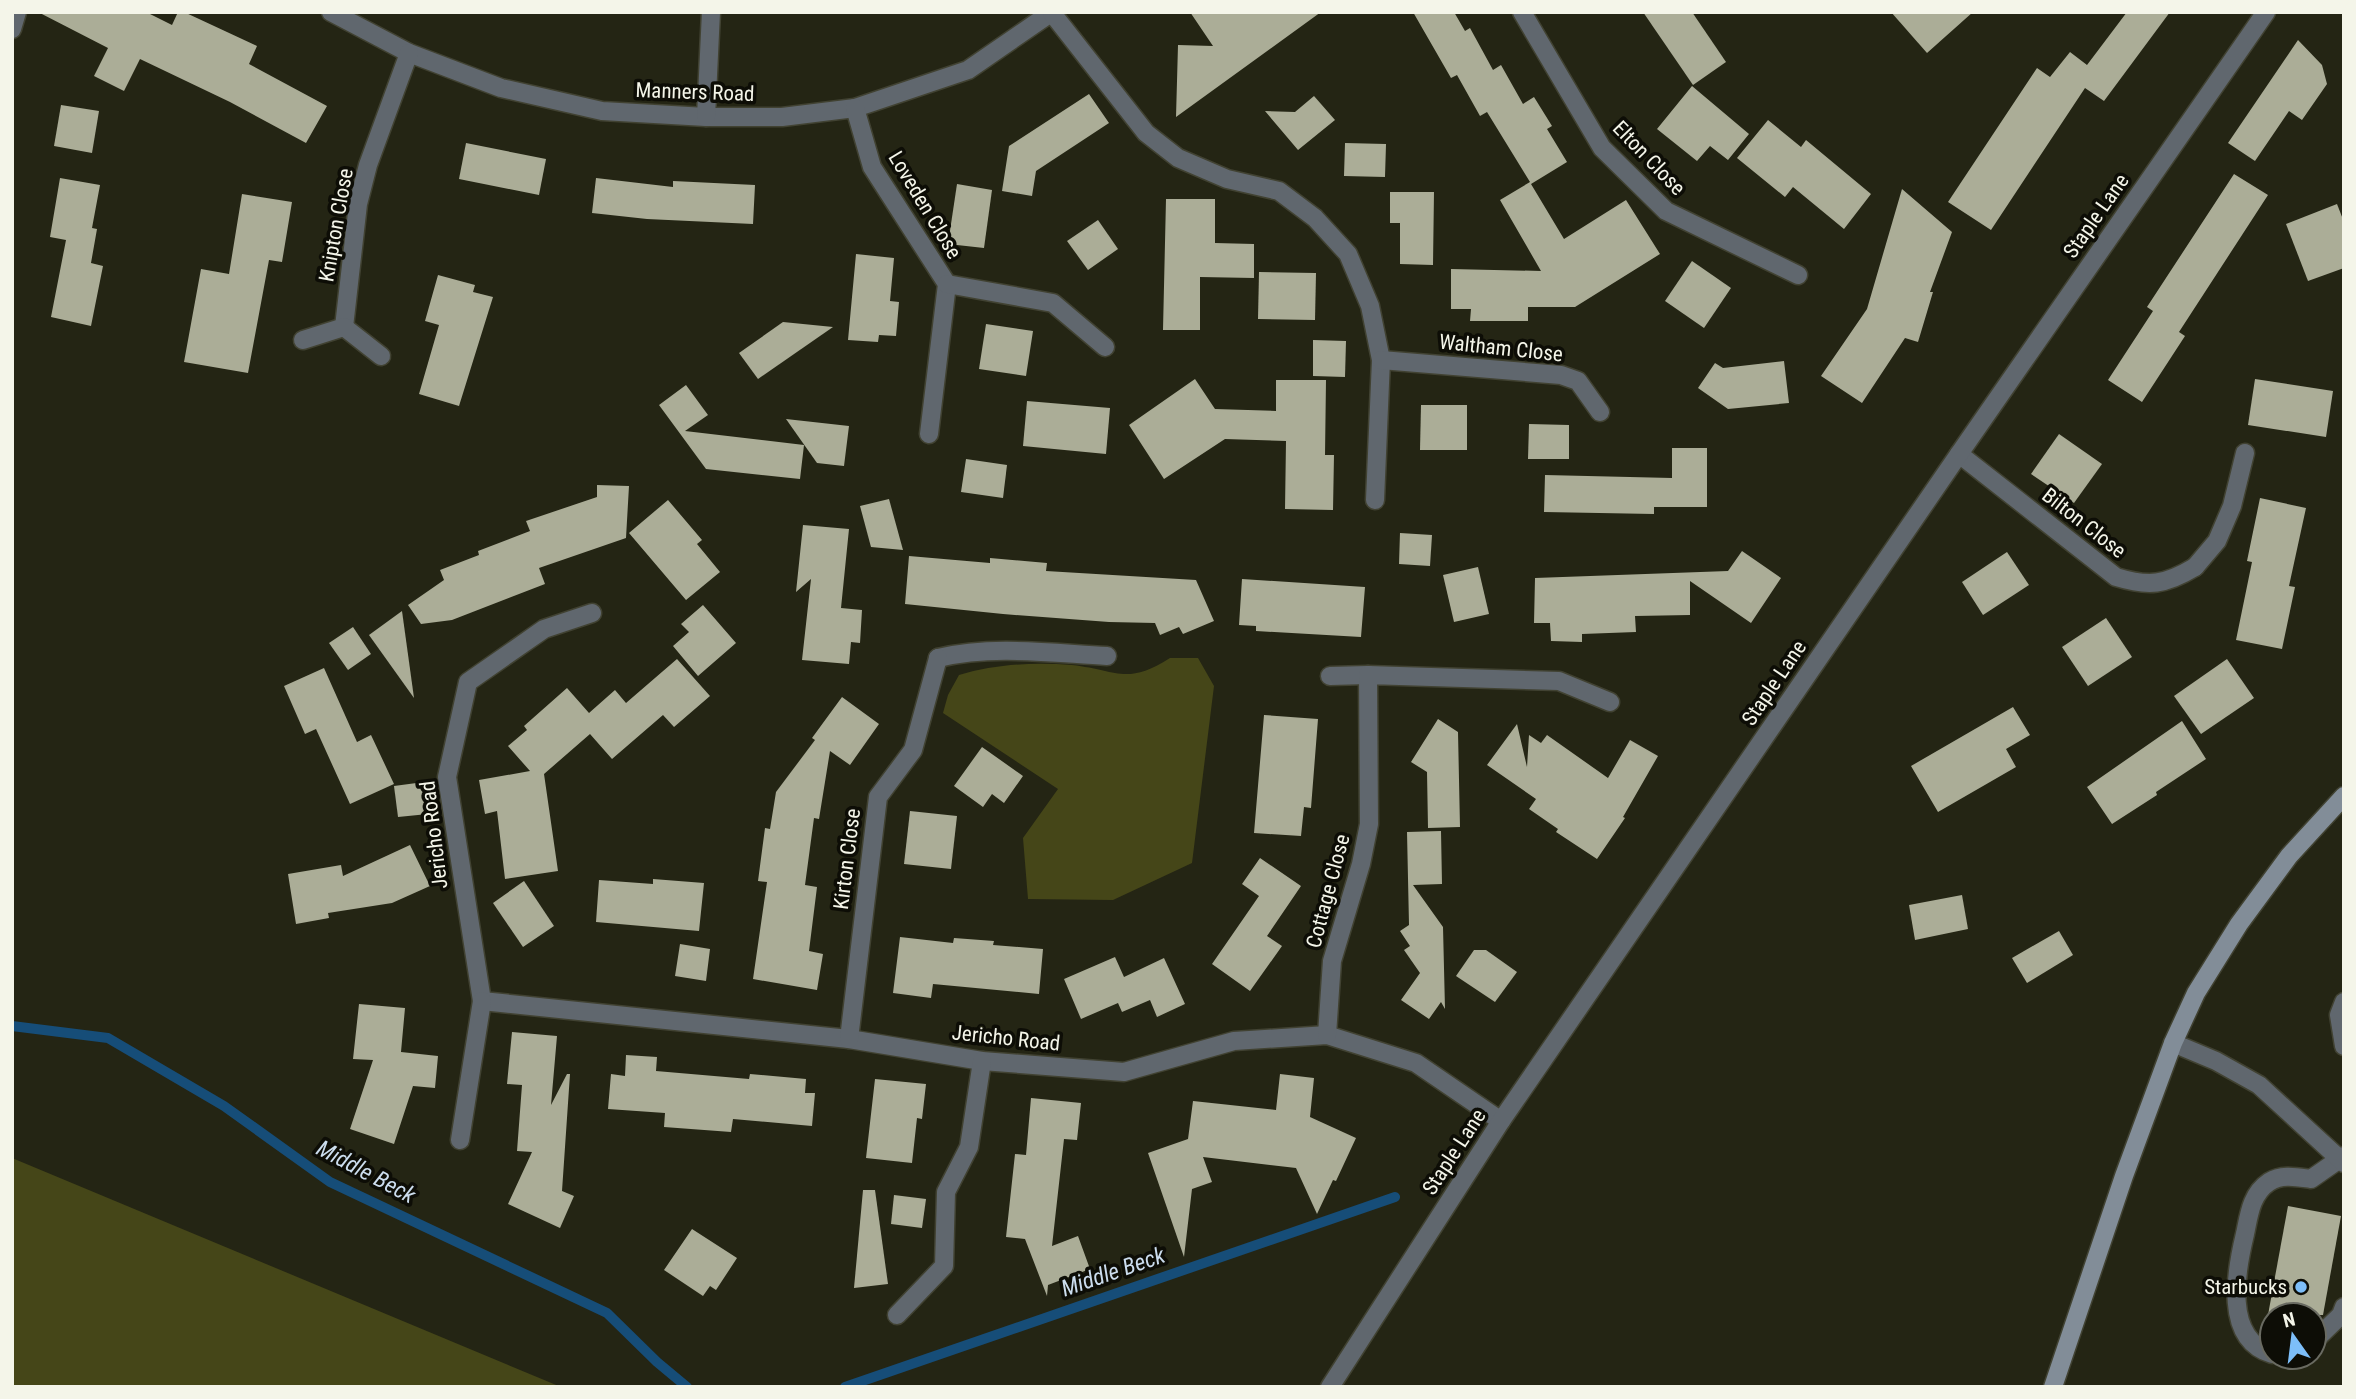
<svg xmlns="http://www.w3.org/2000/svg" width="2356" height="1399" font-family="'Roboto Condensed',sans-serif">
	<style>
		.green { fill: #454618 }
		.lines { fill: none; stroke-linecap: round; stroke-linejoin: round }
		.stream { stroke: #164d78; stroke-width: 10 }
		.building { fill: #abad97 }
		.service-casing { stroke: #414232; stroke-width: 21 }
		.minor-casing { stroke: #414232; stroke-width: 21 }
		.secondary-casing { stroke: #414232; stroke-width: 21 }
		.service { stroke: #60676e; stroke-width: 18 }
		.minor { stroke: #60676e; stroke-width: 18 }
		.secondary { stroke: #828d98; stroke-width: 18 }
		.poi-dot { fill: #7dbef9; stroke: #0d0d06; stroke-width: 2.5 }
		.labels { text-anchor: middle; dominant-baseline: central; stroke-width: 7; stroke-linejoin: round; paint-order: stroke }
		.street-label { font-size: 21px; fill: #f4f5e9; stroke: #0d0d06 }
		.poi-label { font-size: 21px; fill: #f4f5e9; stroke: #0d0d06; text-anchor: end }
		.water-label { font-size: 23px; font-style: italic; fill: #cde; stroke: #0d0d06 }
	</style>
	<rect width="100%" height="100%" fill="#242514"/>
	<!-- green -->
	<g class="green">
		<path d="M1170,658h28l16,28 -22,177 -79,37 -85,-1 -5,-61 35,-49 -115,-76 5,-18 11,-20c36,-11 75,-13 113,-10 45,5 54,21 98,-7z"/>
		<path d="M12,1158l549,229h-549z"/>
	</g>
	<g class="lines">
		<!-- stream -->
		<g class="stream">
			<path d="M12,1026l96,12 116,68 106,76 277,131 50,49 30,25"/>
			<path d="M845,1387l550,-190"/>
		</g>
	</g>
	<!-- building -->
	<g class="building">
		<path d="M38,12h108l26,13 6,-13h6l73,34 -8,18 78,42 -21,37 -76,-41 -90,-43 -16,32 -30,-15 14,-28z"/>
		<path d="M1190,12h131l-145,105 2,-72 35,1z"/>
		<path d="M1413,12h41l11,19 5,-3 23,42 8,-5 22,39 11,-7 18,29 -5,3 20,33 -36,22 33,55 62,-39 34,54 -85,53h-47v14h-58l1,-12h-20v-40l90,2 -41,-71 30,-18 -43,-70 -7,4 -23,-41 -6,3z"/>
		<path d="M1643,12h49l34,50 -33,23z"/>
		<path d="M1891,12h82l-46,41z"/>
		<path d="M2127,12h43l-66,89 -19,-13 -94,142 -43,-28 89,-134 13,9 20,-25 17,13z"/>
		<path d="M2298,40l24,25 5,19 -25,36 -13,-9 -34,50 -27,-18z"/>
		<path d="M1692,86l57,48 -21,26 -18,-14 -13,15 -40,-32z"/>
		<path d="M1089,94l20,29 -73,48 -4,25 -30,-5 7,-45z"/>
		<path d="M1314,96l21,24 -37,30 -33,-39 30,1z"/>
		<path d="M61,105l38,6 -7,42 -38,-7z"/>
		<path d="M1768,120l33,27 5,-7 65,54 -27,35 -51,-42 -8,10 -48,-39z"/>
		<path d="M466,143l80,16 -7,36 -80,-16z"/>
		<path d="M1345,143l41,1 -1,33 -41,-1z"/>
		<path d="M2234,174l34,21 -89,137 6,4 -43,66 -34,-22 45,-69 -6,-4z"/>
		<path d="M60,178l40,7 -8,43 5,1 -6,34 12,3 -12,60 -40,-9 15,-77 -16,-3z"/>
		<path d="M596,178l77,9v-6l82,4 -2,39 -106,-5 -55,-6z"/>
		<path d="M957,184l35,6 -8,58 -36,-4z"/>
		<path d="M1902,189l50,43 -22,60h3l-15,50 -13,-4 -43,65 -41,-27 46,-67z"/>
		<path d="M1390,192h44l-1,73 -33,-1v-41h-10z"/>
		<path d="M242,194l50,8 -10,60 -13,-2 -21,113 -64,-11 17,-93 28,5z"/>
		<path d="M1166,199h49v44l39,1v34l-54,-1v53h-37z"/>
		<path d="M2337,204l7,18v46l-36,13 -22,-57z"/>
		<path d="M1098,220l20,29 -30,21 -21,-29z"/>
		<path d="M856,254l38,4 -4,43 9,1 -3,34 -17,-1 -1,7 -30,-2z"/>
		<path d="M1692,261l39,27 -27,40 -39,-27z"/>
		<path d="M1259,272l57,1 -1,47 -57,-1z"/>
		<path d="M438,275l37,10 -2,7 20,5 -34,109 -40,-12 20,-69 -14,-4z"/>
		<path d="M783,322l50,5 -75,52 -19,-26z"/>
		<path d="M986,324l47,7 -7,45 -47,-7z"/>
		<path d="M1313,340l33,1 -1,36 -32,-1z"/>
		<path d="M1784,361l5,42 -61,6 -30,-21 17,-25 8,5z"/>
		<path d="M1195,379l20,30 61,2v-31h50l-1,75h9l-1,55 -48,-1 1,-68 -61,-2 -61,40 -35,-54z"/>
		<path d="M2255,379l78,12 -7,46 -78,-12z"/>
		<path d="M686,385l22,30 -23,16 119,14 -4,34 -94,-10 -47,-64z"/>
		<path d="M1027,401l83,7 -4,46 -83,-8z"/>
		<path d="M1421,405h46v45h-47z"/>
		<path d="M786,419l63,7 -5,40 -27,-3z"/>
		<path d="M1529,424l40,1v34h-41z"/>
		<path d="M2059,434l43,30 -28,39 -43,-29z"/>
		<path d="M1672,448h35v59h-53v7l-110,-2 1,-37 127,3z"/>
		<path d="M966,459l41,6 -4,33 -42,-6z"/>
		<path d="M597,485l32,1 -3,52 -87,30 6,16 -93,36 -31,4 -13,-19 36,-25 -4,-10 39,-15 -1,-4 52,-20 -4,-10 71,-24z"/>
		<path d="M2260,498l46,10 -17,78 6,1 -13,62 -46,-9 16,-78 -5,-1z"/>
		<path d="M889,499l14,51 -32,-3 -11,-41z"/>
		<path d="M668,500l34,40 -5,4 23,28 -34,28 -57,-67z"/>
		<path d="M803,525l46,4 -8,79 21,2 -2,33 -9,-1 -2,22 -47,-4 9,-81 -15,13z"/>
		<path d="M1400,533l32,2 -2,31 -31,-2z"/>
		<path d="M1742,551l39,27 -30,45 -61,-42v34l-55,1 1,16 -54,2v8l-31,-1 -1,-18h-16l1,-45 193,-7z"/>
		<path d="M2007,552l22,33 -46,30 -21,-33z"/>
		<path d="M909,556l81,7v-5l57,5 -1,8 150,9 18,41 -31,13 -4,-7 -19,8 -5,-12 -46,-1 -106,-8 -98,-10z"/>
		<path d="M1478,567l11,47 -35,8 -11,-47z"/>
		<path d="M1242,579l123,8 -4,50 -105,-6v-5l-17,-1z"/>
		<path d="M703,605l33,38 -38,33 -25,-30 16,-14 -8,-8z"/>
		<path d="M402,611l12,87 -45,-63z"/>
		<path d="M2106,618l26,39 -44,29 -26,-39z"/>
		<path d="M353,627l18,27 -23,16 -19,-27z"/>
		<path d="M677,659l33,37 -36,31 -11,-12 -51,44 -22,-25 -46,40 14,97 -53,8 -8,-68 -12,3 -6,-34 51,-9 -22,-25 19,-16 -3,-4 43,-38 22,25 26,-23 11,13z"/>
		<path d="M2227,659l27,39 -53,36 -27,-38z"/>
		<path d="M324,668l33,74 14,-7 23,49 -44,20 -34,-75 -11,5 -21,-48z"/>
		<path d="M842,697l37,27 -29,41 -20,-14 -11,68 -5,-1 -9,67 12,2 -8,64 14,3 -6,36 -64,-11 14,-97 -9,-1 7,-53 5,1 6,-37 39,-52 -3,-2z"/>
		<path d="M2013,707l17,28 -24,14 10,18 -78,45 -27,-46z"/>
		<path d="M1264,715l54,4 -7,89 -7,-1 -3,29 -47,-3z"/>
		<path d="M1438,719l20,13 2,95 -32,1 -1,-56 -16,-10z"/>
		<path d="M2182,721l24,38 -50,33 1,3 -45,29 -25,-37z"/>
		<path d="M1517,724l10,43 2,-32 12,8 6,-8 61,43 22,-38 28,16 -35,61 2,1 -28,41 -41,-27 2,-3 -29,-20 7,-10 -49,-34z"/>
		<path d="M982,747l41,29 -19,27 -12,-9 -9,13 -29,-21z"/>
		<path d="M424,782l4,32 -30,3 -4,-31z"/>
		<path d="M910,811l47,5 -6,53 -47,-5z"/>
		<path d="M1441,831l1,53 -29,1 30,42 2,82 -4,-7 -12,17 -28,-19 19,-27 -16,-23 6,-4 -10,-15 9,-6 -2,-93z"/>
		<path d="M410,845l20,41 -38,17 -64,10 1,5 -33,6 -8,-50 53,-9 2,11z"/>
		<path d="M1260,858l41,28 -34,50 15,10 -32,45 -38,-27 47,-68 -17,-12z"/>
		<path d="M653,879l51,4 -5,48 -103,-9 3,-42 54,4z"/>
		<path d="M524,881l30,45 -31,21 -30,-44z"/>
		<path d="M1962,895l6,34 -53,11 -6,-35z"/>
		<path d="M2059,931l14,24 -46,28 -15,-25z"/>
		<path d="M900,937l53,6 1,-5 40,3 -1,4 50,4 -4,45 -106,-10 -2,14 -38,-5z"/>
		<path d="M680,944l30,5 -4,32 -31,-5z"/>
		<path d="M1474,950h12l31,22 -22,30 -39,-26z"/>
		<path d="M1115,957l9,20 40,-19 21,46 -28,13 -7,-17 -28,12 -4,-9 -37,16 -17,-40z"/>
		<path d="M359,1004l46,4 -4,44 37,4 -3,32 -22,-2 -19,58 -44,-15 23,-69 -20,-1z"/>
		<path d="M512,1032l45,4 -6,69 16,-31h3l-8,117 12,5 -14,32 -52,-24 24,-52 -15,-1 5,-66 -15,-1z"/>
		<path d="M626,1055l31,2 -1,14 93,8 1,-5 56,5 -1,14h10l-3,33 -79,-7 -2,13 -67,-5 1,-14 -57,-4 3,-35 14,2z"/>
		<path d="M1280,1074l34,4 -4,39 46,21 -20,43 -3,-1 -16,34 -21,-46 -93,-11 9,25 -20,7 -8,68 -36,-104 40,-14 5,-38 83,9z"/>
		<path d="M875,1079l51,5 -4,35 -5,-1 -5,45 -46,-5z"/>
		<path d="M1031,1098l50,5 -4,37 -13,-1 -12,107 26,-10 12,33 -42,16 -1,11 -22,-57 -19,-2 9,-83 11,1z"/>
		<path d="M863,1190h12l13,94 -34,4z"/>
		<path d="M894,1195l32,4 -4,29 -31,-4z"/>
		<path d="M2288,1206l53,10 -18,99h-55z"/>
		<path d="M692,1229l45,29 -21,32 -6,-4 -7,10 -39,-26z"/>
	</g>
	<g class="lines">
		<!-- service casing -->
		<g class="service-casing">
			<g id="service">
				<path d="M2195,567l22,-26 15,-35 13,-53"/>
				<path d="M938,658c55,-13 112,-5 169,-2"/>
				<path d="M2344,1002l-5,13 5,31"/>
				<path d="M2314,1341l27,-26 3,-8"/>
				<path d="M2272,1354c-49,-15 -36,-83 -27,-120 4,-19 6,-40 24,-52 13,-8 27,-5 42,-3l33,-23"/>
			</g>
		</g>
		<!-- minor casing -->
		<g class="minor-casing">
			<g id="minor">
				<path d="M331,12l78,41 92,35 101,23 104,6h76l73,-9 113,-38 84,-58"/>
				<path d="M1522,12l80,136 64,63 132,64"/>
				<path d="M1052,13l94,120 32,25 49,21 52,12 36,27 33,36 22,52 11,54 -6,140"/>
				<path d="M12,29l5,-17"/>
				<path d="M855,108l17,59 75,117 -18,150"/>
				<path d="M706,117l5,-105"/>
				<path d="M947,284l106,19 52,44"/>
				<path d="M344,327l14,-123 10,-39 41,-112"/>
				<path d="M303,340l41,-13 37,29"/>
				<path d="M1381,360l180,15 17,6 22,31"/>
				<path d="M1959,454l157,123c33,10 49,8 79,-10"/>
				<path d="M592,613l-48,16 -76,53 -21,95 35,224 367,38 133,22 142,11 110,-31 93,-6 89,28 85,58"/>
				<path d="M1330,676l38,-1"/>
				<path d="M1327,1035l5,-74 29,-97 8,-40 -1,-149 191,6 51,21"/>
				<path d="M849,1039l29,-242 35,-47 25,-92"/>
				<path d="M2173,1043l43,18 43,24 85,78"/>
				<path d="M460,1140l22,-139"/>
				<path d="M897,1315l47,-49 2,-74 23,-45 13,-86"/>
				<path d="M1330,1387l171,-266 458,-667 307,-442"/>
			</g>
		</g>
		<!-- secondary casing -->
		<g class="secondary-casing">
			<path id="secondary" d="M2053,1387l71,-211 49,-133 23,-50 43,-69 50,-68 55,-60"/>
		</g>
		<!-- service -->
		<use href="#service" class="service"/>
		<!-- minor -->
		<use href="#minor" class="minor"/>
		<!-- secondary -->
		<use href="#secondary" class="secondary"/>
	</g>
	<!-- markers -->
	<circle class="poi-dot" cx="2301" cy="1287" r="7"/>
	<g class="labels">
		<!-- street labels -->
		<g class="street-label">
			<text transform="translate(695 92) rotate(2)">Manners Road</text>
			<text transform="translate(1649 158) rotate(46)">Elton Close</text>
			<text transform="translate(925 205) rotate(59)">Loveden Close</text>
			<text transform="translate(2096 216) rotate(-55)">Staple Lane</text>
			<text transform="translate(336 225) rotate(-80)">Knipton Close</text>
			<text transform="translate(1501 348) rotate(6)">Waltham Close</text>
			<text transform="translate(2084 523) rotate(38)">Bilton Close</text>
			<text transform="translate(1774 683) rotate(-56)">Staple Lane</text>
			<text transform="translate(434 835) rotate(-97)">Jericho Road</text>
			<text transform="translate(847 859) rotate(-83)">Kirton Close</text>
			<text transform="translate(1328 891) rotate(-75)">Cottage Close</text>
			<text transform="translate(1006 1038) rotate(6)">Jericho Road</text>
			<text transform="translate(1454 1152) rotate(-57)">Staple Lane</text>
		</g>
		<!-- poi labels -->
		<g class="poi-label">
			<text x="2287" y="1287">Starbucks</text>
		</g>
		<!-- water labels -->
		<g class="water-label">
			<text transform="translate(366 1172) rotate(28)">Middle Beck</text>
			<text transform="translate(1113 1272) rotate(-19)">Middle Beck</text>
		</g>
	</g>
	<!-- border -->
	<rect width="2356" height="1399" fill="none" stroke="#f4f5e9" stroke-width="28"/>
	<!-- north arrow -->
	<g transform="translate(2293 1336) rotate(346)"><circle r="33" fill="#0d0d06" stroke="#696a61" stroke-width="2"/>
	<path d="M0-5L12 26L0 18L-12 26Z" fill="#7dbef9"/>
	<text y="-10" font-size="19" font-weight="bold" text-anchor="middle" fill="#f4f5e9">N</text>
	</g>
</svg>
